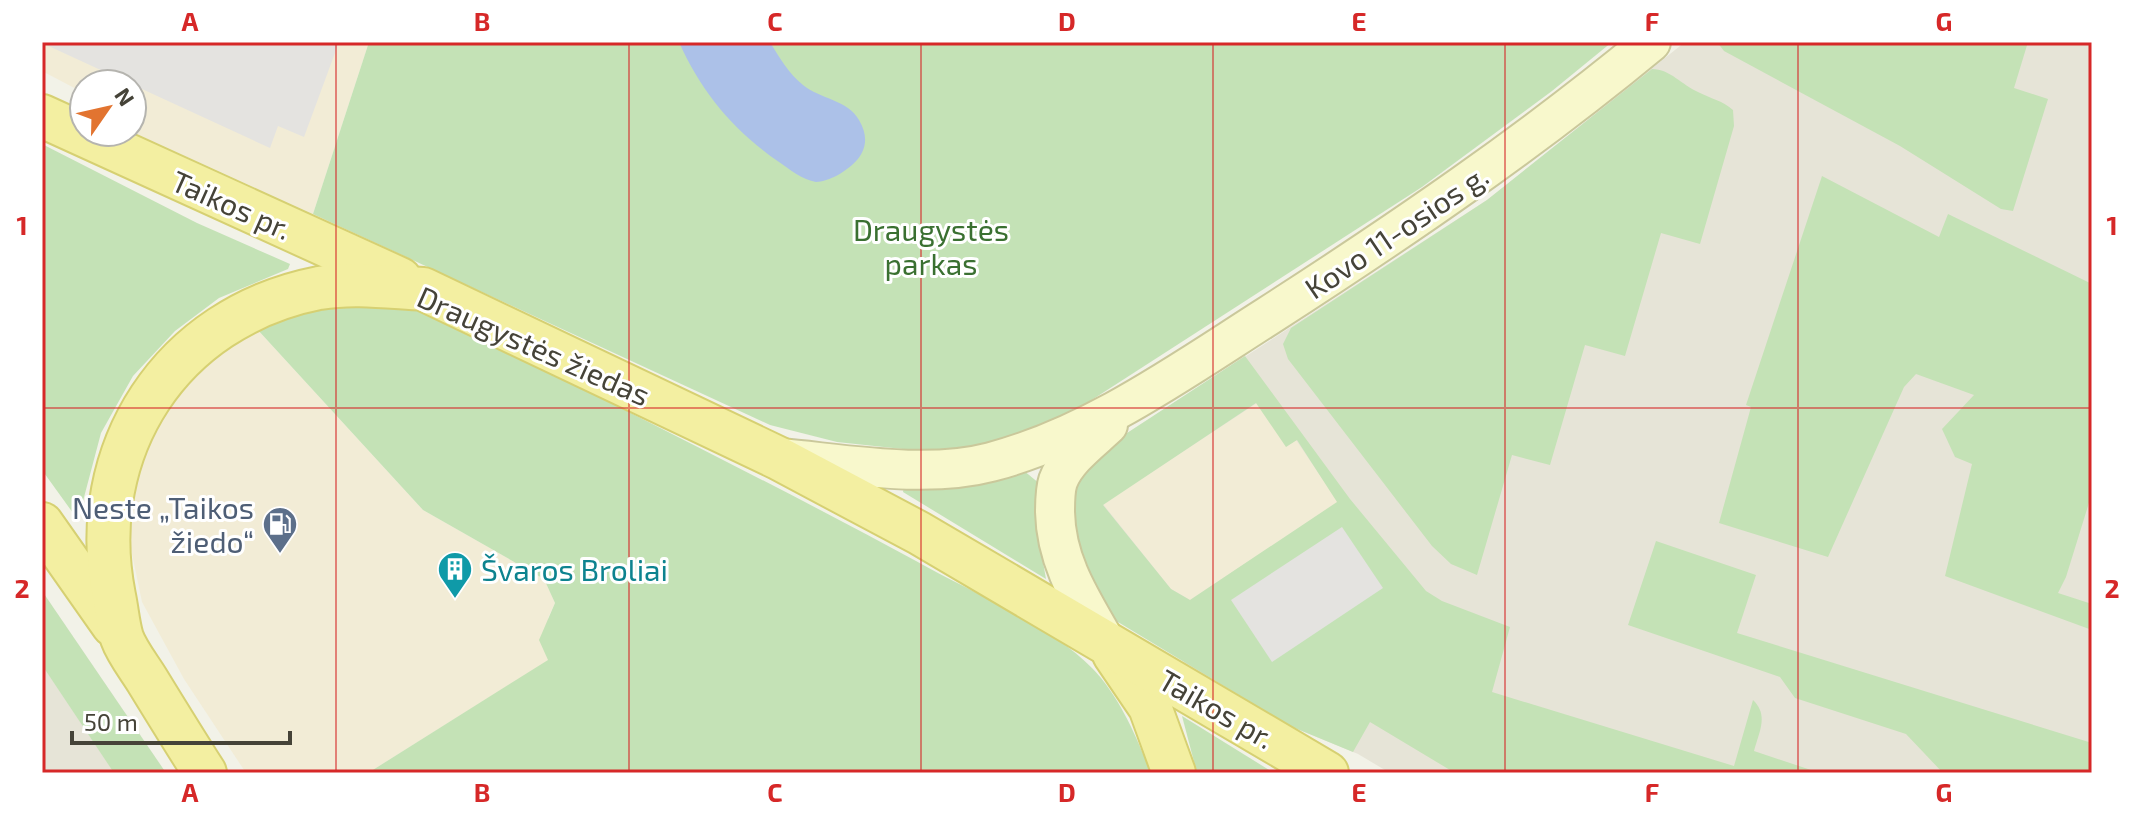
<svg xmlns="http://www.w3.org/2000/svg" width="2134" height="815" font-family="'Exo 2',sans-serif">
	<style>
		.residential { fill: #e6e4d7 }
		.commercial { fill: #f2ecd6 }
		.green { fill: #c4e2b6; fill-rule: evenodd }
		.parking { fill: #e4e3e0 }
		.water { fill: #acc1e8 }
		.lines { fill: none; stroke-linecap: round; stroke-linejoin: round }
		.secondary-casing { stroke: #cac89b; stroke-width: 42 }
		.primary-casing { stroke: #d6d072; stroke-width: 46 }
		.secondary { stroke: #f8f8cc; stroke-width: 38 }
		.primary { stroke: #f3efa1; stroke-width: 42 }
		.grid { fill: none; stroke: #d62828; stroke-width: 2; stroke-opacity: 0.55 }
		.labels { text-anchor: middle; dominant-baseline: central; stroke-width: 6; stroke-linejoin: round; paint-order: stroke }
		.street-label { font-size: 30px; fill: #454338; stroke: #fff }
		.park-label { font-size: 30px; fill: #3a7031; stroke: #fff }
		.service-label { font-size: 30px; fill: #4e5e75; stroke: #fff; text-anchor: end }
		.culture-label { font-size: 30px; fill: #0d838f; stroke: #fff; text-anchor: start }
		.neatline { fill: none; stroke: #d62828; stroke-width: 3 }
		.grid-label { font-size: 26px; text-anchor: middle; font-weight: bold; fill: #d62828 }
	</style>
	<rect width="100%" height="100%" fill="#f2f2e8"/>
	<!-- residential -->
	<g class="residential">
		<path d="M1685,42h407v731h-702l-32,-19 -68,-28 -105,-62 -103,-197 16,-15 389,-252z"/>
		<path d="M42,591l124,182h-124z"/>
	</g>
	<!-- commercial -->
	<g class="commercial">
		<path d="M42,42h327l-56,172 -174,-79 -7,-7v-44h-48v9l-42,-22z"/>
		<path d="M257,329l166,181 121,69 11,24 -7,15 1,42 -181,113h-122l-62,-94 -42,-77 -15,-72 3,-49 34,-68 15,-19 33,-37z"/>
		<path d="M1257,403l29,43 10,-6 42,62 -148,98 -19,-11 -68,-85z"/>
	</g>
	<!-- green -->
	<g class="green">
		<path d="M369,42h1243l-60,49 -130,96 -335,216 -74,35 -73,15 -103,-11 -67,-17 -457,-211z"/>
		<path d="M1717,42h311l-14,46 34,11 -35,112 -12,-2 -101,-63 -176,-95z"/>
		<path d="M1652,69c18,0 30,16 46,23 13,7 24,8 35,18l1,16 -34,118 -39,-11 -36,123 -40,-11 -35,120 -38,-10 -35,120 -26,-11 -19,-18 -144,-187 -5,-15 8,-16 196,-128z"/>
		<path d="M42,144l155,79 93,41 -2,5 -69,29 -44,33 -42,45 -32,57 -23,87 -36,-50z"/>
		<path d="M1822,176l117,61 9,-23 144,70v209l-26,84 -8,16 34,11v26l-147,-54 27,-112 -17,-7 -13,-28 32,-34 -58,-21 -12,13 -76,170 -109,-34 32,-116 -5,-2z"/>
		<path d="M382,303l42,5c164,85 330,165 492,253 53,30 134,64 176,107 28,29 44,68 59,105h-783l180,-113 -9,-20 16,-37 -11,-24 -121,-69 -166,-181 49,-17z"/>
		<path d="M1245,356l105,143 76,92 16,10 68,26 -18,65 242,74 19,-66c16,15 6,32 1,51l66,22h-365l-85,-51 -17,30 -63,-26 -177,-107 -40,-71 -4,-49 13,-32 16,-15zM1256,403l30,44 11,-7 40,62 -147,98 -19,-11 -68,-84z"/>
		<path d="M1023,470l17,14 -4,38 10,57 -143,-87 1,-5z"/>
		<path d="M1656,541l100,34 -19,58 355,110v30h-149l-37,-39 -111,-36 -15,-21 -152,-52z"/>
		<path d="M42,591l124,182h-52l-72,-108z"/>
		<path d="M1182,716l92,57h-77z"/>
	</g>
	<!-- parking -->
	<g class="parking">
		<path d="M339,42l-35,95 -26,-11 -8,22 -228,-105z"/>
		<path d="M1342,527l41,61 -111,74 -41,-62z"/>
	</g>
	<!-- water -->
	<path class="water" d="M679,42h91c9,15 19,32 33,43 17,14 45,15 56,35 16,27 -2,45 -25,57 -5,2 -12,5 -18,5 -13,-2 -27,-13 -37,-20 -45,-31 -78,-70 -100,-120z"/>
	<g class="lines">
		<!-- secondary casing -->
		<g class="secondary-casing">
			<g id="secondary">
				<path d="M780,458c66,6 147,21 211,4 102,-27 189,-90 277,-146 132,-85 261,-173 383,-274"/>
				<path d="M1106,643c-24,-42 -50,-80 -51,-131 0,-10 0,-22 3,-31 8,-22 33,-40 50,-56"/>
			</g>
		</g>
		<!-- primary casing -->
		<g class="primary-casing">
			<g id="primary">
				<path d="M42,116l358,163"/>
				<path d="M42,524l71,101"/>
				<path d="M1114,654l36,53 24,66"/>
				<path d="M205,773c-20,-31 -39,-62 -58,-93 -8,-13 -20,-28 -25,-42 -4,-13 -5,-28 -8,-42 -29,-146 57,-279 205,-308 35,-6 69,-1 104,1l355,169 141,75 408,240"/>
			</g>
		</g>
		<!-- secondary -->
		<use href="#secondary" class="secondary"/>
		<!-- primary -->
		<use href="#primary" class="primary"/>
	</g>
	<!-- grid -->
	<path class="grid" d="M336,42v731M629,42v731M921,42v731M1213,42v731M1505,42v731M1798,42v731M42,408h2050"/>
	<!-- icons -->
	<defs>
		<g id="fuel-pin" transform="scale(1.8)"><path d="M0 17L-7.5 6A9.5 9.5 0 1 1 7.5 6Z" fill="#5c6f8a" stroke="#fff"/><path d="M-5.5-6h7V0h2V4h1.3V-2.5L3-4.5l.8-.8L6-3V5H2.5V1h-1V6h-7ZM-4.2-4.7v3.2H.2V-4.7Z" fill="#fff"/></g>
		<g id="building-pin" transform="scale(1.8)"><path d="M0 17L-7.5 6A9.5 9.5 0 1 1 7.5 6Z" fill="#0f9aa8" stroke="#fff"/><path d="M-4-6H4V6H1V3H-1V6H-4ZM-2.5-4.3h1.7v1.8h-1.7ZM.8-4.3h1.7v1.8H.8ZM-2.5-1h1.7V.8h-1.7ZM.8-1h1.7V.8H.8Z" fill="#fff"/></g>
	</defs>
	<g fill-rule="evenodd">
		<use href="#fuel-pin" x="280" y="524"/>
		<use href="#building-pin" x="455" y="569"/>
	</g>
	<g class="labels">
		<!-- street labels -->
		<g class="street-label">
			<text transform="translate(232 204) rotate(24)">Taikos pr.</text>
			<text transform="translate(1396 231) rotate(-34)">Kovo 11-osios g.</text>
			<text transform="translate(534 345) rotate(24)">Draugystės žiedas</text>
			<text transform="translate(1217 708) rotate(30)">Taikos pr.</text>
		</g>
		<!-- park labels -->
		<g class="park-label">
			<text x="931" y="229">Draugystės<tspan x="931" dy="34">parkas</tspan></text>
		</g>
		<!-- service labels -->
		<g class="service-label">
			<text x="254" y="507">Neste „Taikos<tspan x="254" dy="34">žiedo“</tspan></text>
		</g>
		<!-- culture labels -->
		<g class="culture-label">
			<text x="481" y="569">Švaros Broliai</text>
		</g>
	</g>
	<!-- border -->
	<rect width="2134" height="815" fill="none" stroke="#ffffff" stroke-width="88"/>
	<!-- north arrow -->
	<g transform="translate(108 108) rotate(56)"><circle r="38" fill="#ffffff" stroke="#b5b4af" stroke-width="2"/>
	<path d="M0-6L14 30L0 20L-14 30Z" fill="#e27430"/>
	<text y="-12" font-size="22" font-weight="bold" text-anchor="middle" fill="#454338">N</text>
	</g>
	<!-- scale -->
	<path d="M72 731v12h218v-12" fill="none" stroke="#454338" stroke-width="4"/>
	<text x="84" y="731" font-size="24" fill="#454338" stroke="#ffffff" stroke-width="6" paint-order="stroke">50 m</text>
	<rect x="44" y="44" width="2046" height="727" class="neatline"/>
	<g class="grid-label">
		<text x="190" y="31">A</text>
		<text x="482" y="31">B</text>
		<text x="775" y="31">C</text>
		<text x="1067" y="31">D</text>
		<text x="1359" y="31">E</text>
		<text x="1652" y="31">F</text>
		<text x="1944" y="31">G</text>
		<text x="22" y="235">1</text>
		<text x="2112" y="235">1</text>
		<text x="22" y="598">2</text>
		<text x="2112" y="598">2</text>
		<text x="190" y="802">A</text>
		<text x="482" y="802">B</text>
		<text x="775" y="802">C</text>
		<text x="1067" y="802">D</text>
		<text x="1359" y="802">E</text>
		<text x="1652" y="802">F</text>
		<text x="1944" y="802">G</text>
	</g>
</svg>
